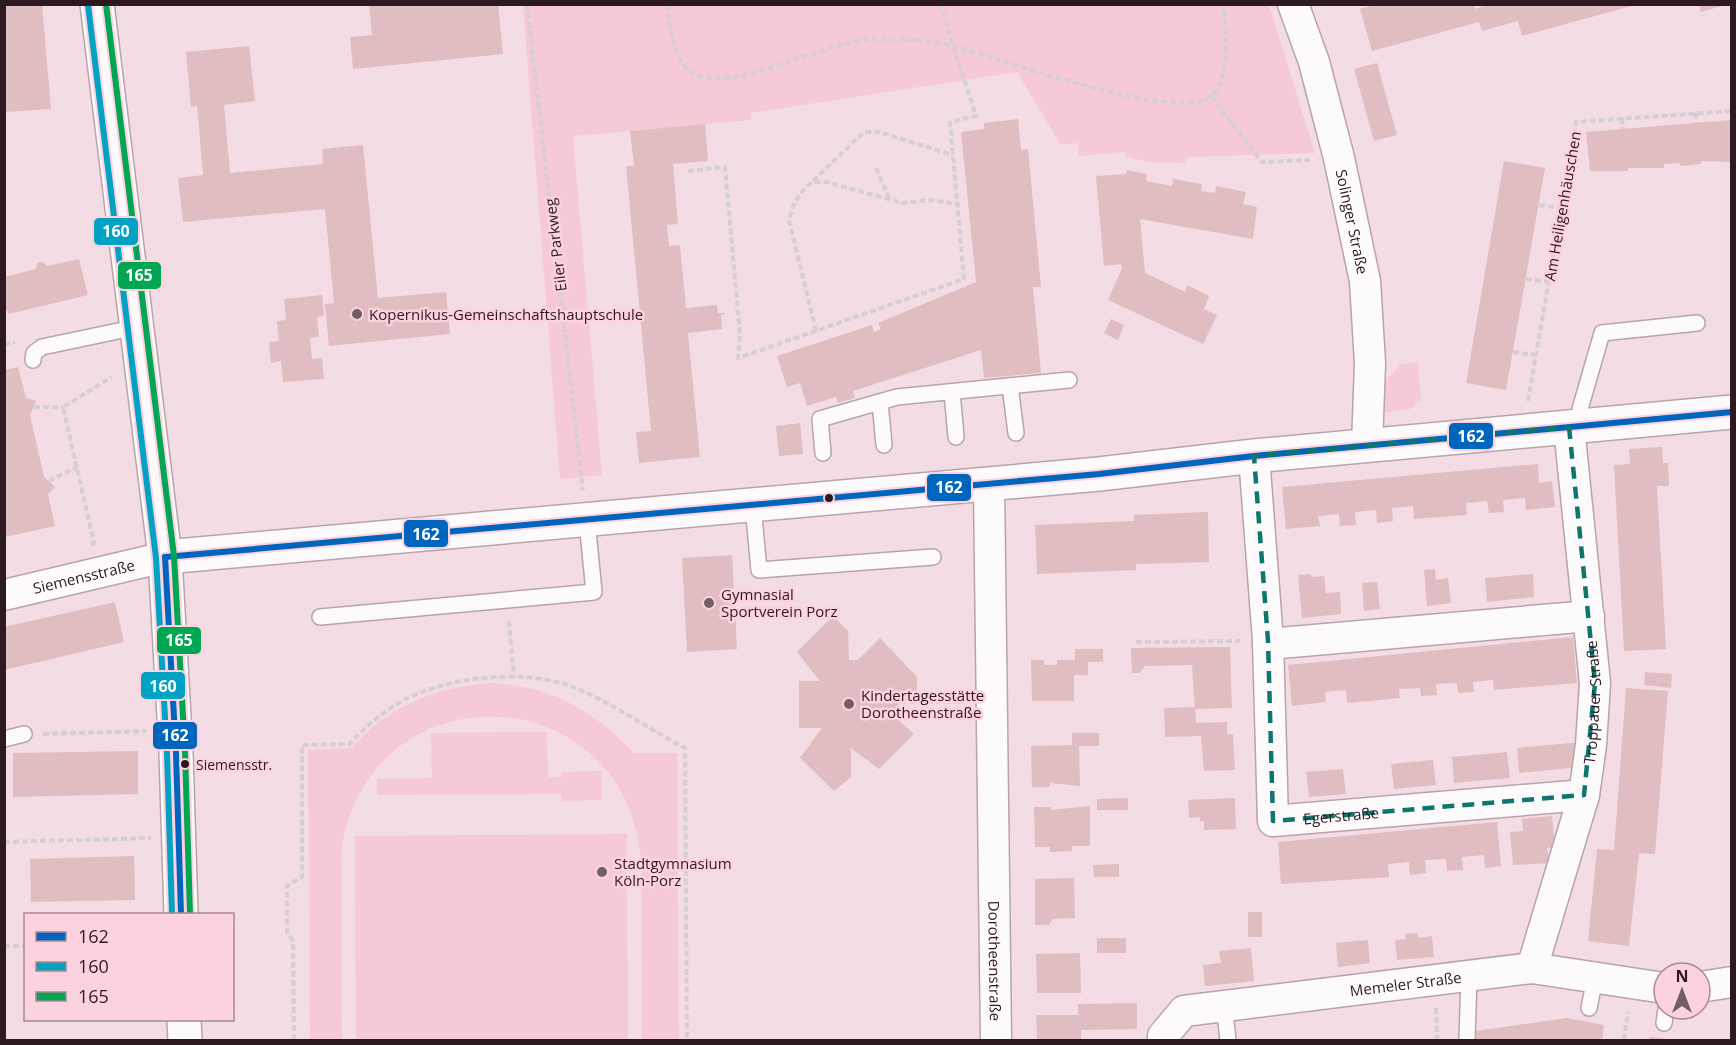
<svg xmlns="http://www.w3.org/2000/svg" width="1736" height="1045" font-family="'Open Sans',sans-serif">
	<style>
		.green { fill: #f6c9d7 }
		.building { fill: #e0bdc1 }
		.lines { fill: none; stroke-linecap: round; stroke-linejoin: round }
		.lane-casing { stroke: #b8a4aa; stroke-width: 18 }
		.street-casing { stroke: #b8a4aa; stroke-width: 33 }
		.secondary-casing { stroke: #b8a4aa; stroke-width: 36 }
		.path { stroke: #d6cfd1; stroke-width: 4; stroke-dasharray: 6 3; stroke-linecap: butt }
		.lane { stroke: #fdfafb; stroke-width: 15 }
		.street { stroke: #fdfafb; stroke-width: 30 }
		.secondary { stroke: #fdfafb; stroke-width: 33 }
		.bus-1-casing { stroke: #fdd2df; stroke-width: 10 }
		.bus-2-casing { stroke: #fdd2df; stroke-width: 10 }
		.bus-3-casing { stroke: #fdd2df; stroke-width: 10 }
		.bus-1 { stroke: #0065bd; stroke-width: 6 }
		.bus-2 { stroke: #02a2c5; stroke-width: 6 }
		.bus-3 { stroke: #00a651; stroke-width: 6 }
		.marked { fill: none; stroke: #0f766e; stroke-width: 4.5; stroke-dasharray: 12 8; stroke-linejoin: round }
		.poi-dot { fill: #725e65; stroke: #fdd2df; stroke-width: 2 }
		.bus-dot { fill: #2d1a21; stroke: #fdd2df; stroke-width: 2 }
		.labels { text-anchor: middle; dominant-baseline: central; stroke-width: 5; stroke-linejoin: round; paint-order: stroke }
		.bus-label { font-size: 14px; fill: #2d1a21; stroke: #fdd2df; text-anchor: start }
		.street-label { font-size: 15px; fill: #2d1a21; stroke: #fdd2df }
		.poi-label { font-size: 15px; fill: #2d1a21; stroke: #fdd2df; text-anchor: start }
		.line-badge { stroke: #fdd2df; stroke-width: 2 }
		.badge-label { font-size: 16px; text-anchor: middle; font-weight: bold; fill: #fff }
	</style>
	<rect width="100%" height="100%" fill="#f3dce3"/>
	<!-- green -->
	<g class="green">
		<path d="M523,5h746l46,148 -126,4 -5,6 -35,-1 -23,-5 -1,-5 -46,4 -1,-13 -17,2 -44,-73 -266,41v7l-178,16 29,339 -42,4z"/>
		<path d="M1418,362l3,38 -11,9 -26,3 -4,-12 1,-14 19,-21z"/>
		<path d="M490,683c60,3 103,27 144,70h43l2,287h-37l-1,-181c-18,-187 -276,-191 -300,-6l1,187h-32l-2,-290 44,-2c35,-41 84,-61 138,-65z"/>
		<path d="M547,732l1,45h13v-5l40,-1 1,29 -40,1 -1,-7 -184,1v-16l55,-1 -1,-45z"/>
		<path d="M627,834l1,206h-272l-1,-204z"/>
	</g>
	<!-- building -->
	<g class="building">
		<path d="M4,4h38l9,105 -47,3z"/>
		<path d="M369,4h129l5,50 -150,15 -3,-32 22,-2z"/>
		<path d="M1378,4h96l1,5 14,-5 146,1 -113,31 -4,-15 -36,10 -3,-9 -107,29 -12,-42z"/>
		<path d="M1699,4h26v1l-24,7z"/>
		<path d="M249,46l6,55 -31,4 6,68 93,-9 -1,-15 41,-4 15,153 68,-6 4,42 -121,12 -4,-42 9,-1 -9,-94 -142,13 -5,-44 25,-3 -6,-69 -6,1 -5,-55z"/>
		<path d="M1377,63l20,72 -23,6 -20,-72z"/>
		<path d="M1018,119l3,31 7,-1 13,138h-8l8,86 -57,5 -3,-28 -128,41 2,7 -17,5 -2,-6 -29,9 -7,-23 -13,4 -10,-31 95,-31 2,7 7,-3 -3,-6 98,-41 -15,-150 23,-3v-6z"/>
		<path d="M1731,120v42l-30,-1v3l-21,2v-3l-16,1v4h-36v3h-38l-4,-39z"/>
		<path d="M705,124l3,37 -35,3 5,60 -11,1 2,21 11,-1 6,63 31,-3 1,8h8l-5,2 1,14 -34,4 12,124 -61,6 -3,-31 15,-1 -25,-265h8l-4,-35z"/>
		<path d="M1504,161l41,7 -39,222 -40,-7z"/>
		<path d="M1127,170l20,4 -1,7 26,5 1,-7 29,5 -1,7 14,2 1,-7 30,6 -3,12 14,3 -4,32 -113,-20 5,54 40,19 2,-7 22,11 -5,13 13,6 -14,29 -95,-44 14,-32 -1,-4 -17,2 -8,-90 30,-2z"/>
		<path d="M79,259l9,36 -79,19 -5,-8v-29l32,-8 1,-6 6,-1 4,4z"/>
		<path d="M322,295l2,21 -7,1 2,20 -9,1 2,21 10,-1 2,21 -41,3 -2,-21 -10,2 -2,-21 10,-1 -2,-20 9,-1 -2,-21z"/>
		<path d="M1111,319l13,6 -6,15 -14,-7z"/>
		<path d="M18,367l8,31 10,3 -6,14 14,62 11,10 -7,7 7,32 -50,11v-167z"/>
		<path d="M800,423l3,31 -24,2 -3,-30z"/>
		<path d="M1662,447l1,16h5l1,23h-12l9,163 -42,2 -10,-186 16,-1 -1,-15z"/>
		<path d="M1538,464l1,19 13,-2 3,26 -29,3 -1,-12 -22,2 1,12 -15,1 -2,-12 -21,2 1,12 -53,4 -1,-13 -21,2 1,13 -16,2 -1,-13 -21,2 1,13 -16,1 -1,-12 -21,2 2,10 -34,3 -4,-42z"/>
		<path d="M1208,512l1,50 -73,2v6l-99,4 -2,-49 99,-4v-6z"/>
		<path d="M732,555l5,94 -50,3 -5,-94z"/>
		<path d="M1435,569l1,11 12,-2 3,25 -24,3 -3,-36z"/>
		<path d="M1311,574v3l13,-1 2,17 14,-1 1,22 -39,4 -4,-43z"/>
		<path d="M1533,574l1,23 -47,5 -2,-24z"/>
		<path d="M1377,582l3,27 -16,2 -2,-28z"/>
		<path d="M115,602l9,40 -120,28v-43z"/>
		<path d="M833,616l15,15 1,29h9l22,-22 37,39v19h-17l-2,10v14l16,14 -35,35 -28,-21v29l-17,14 -34,-33 22,-30h-23v-47h21l-23,-29z"/>
		<path d="M1573,637l4,46 -83,7 -1,-10 -20,2 1,10 -16,1 -1,-10 -21,1 1,11 -16,1 -1,-8 -21,1 1,9 -53,5 -1,-13 -21,2 1,10 -34,4 -4,-41z"/>
		<path d="M1230,647l2,61 -37,1 -3,-44 -47,1 -6,7h-7l-1,-25z"/>
		<path d="M1075,649h28v13h-15v13h-14v26h-42l-1,-41h13v5h13v-5h18z"/>
		<path d="M1645,672l27,2 -1,14 -27,-3z"/>
		<path d="M1626,688l42,3 -13,163 -16,-1 -10,93 -41,-5 9,-92 17,1z"/>
		<path d="M1195,707l1,16 31,-1v12h6l2,36 -31,1 -3,-35 -36,1 -1,-29z"/>
		<path d="M1072,733h27v13h-20l1,40 -30,-3v4h-18l-1,-41 41,-1z"/>
		<path d="M1582,742l-3,25 -60,6 -2,-25z"/>
		<path d="M138,751v43l-125,3v-44z"/>
		<path d="M1507,752l3,26 -56,5 -2,-26z"/>
		<path d="M1433,760l3,25 -42,4 -3,-25z"/>
		<path d="M1343,769l3,25 -37,3 -3,-25z"/>
		<path d="M1128,798v12h-31v-11z"/>
		<path d="M1235,798l1,31 -32,1v-9h-4v-4l-11,1 -1,-18z"/>
		<path d="M1090,806v40h-18v5l-22,1v-5h-15l-1,-40h17v3z"/>
		<path d="M1552,816l3,32h-8l2,15 -36,2 -3,-33 13,-1 -1,-12z"/>
		<path d="M1497,822l4,44 -16,2 -1,-13 -22,2 1,13 -16,1 -1,-12 -21,1 1,13 -16,2 -1,-13 -21,2 1,13 -108,7 -3,-42z"/>
		<path d="M134,856l1,44 -104,2 -1,-43z"/>
		<path d="M1119,864v13h-25l-1,-12z"/>
		<path d="M1074,878l1,40 -22,1 -4,6h-14v-46z"/>
		<rect x="1248" y="912" width="14" height="25"/>
		<path d="M1417,933l1,5 14,-2 2,21 -37,3 -2,-20 11,-1 -1,-5z"/>
		<rect x="1097" y="938" width="29" height="15"/>
		<path d="M1368,940l2,23 -32,4 -2,-24z"/>
		<path d="M1251,948l3,33 -49,5 -2,-21 18,-2 -2,-12z"/>
		<path d="M1080,953l1,40h-44l-1,-39z"/>
		<path d="M1137,1003v26l-56,1v10h-44l-1,-25h42v-11z"/>
		<path d="M1567,1018l37,7 -2,15h-126v-9z"/>
		<path d="M1650,1037l15,2v1h-16z"/>
	</g>
	<g class="lines">
		<!-- lane casing -->
		<g class="lane-casing">
			<g id="lane">
				<path d="M33,360l1,-7 8,-6 95,-20"/>
				<path d="M1010,386l6,47"/>
				<path d="M952,392l4,45"/>
				<path d="M880,402l4,43"/>
				<path d="M1582,426l-2,-17 22,-76 95,-10"/>
				<path d="M823,453l-3,-34 77,-22 172,-17"/>
				<path d="M753,506l6,64 174,-13"/>
				<path d="M320,617l274,-25 -7,-71"/>
				<path d="M4,739l20,-5"/>
				<path d="M1224,1006l4,34"/>
				<path d="M1589,1008l6,-30"/>
				<path d="M1664,1023l2,-14"/>
				<path d="M1467,1040l2,-64"/>
			</g>
		</g>
		<!-- street casing -->
		<g class="street-casing">
			<g id="street">
				<path id="s1" d="M1293,4l21,58 25,96 26,123 5,82 -3,82"/>
				<path id="s2" d="M1254,456l14,185 5,180 311,-26"/>
				<path id="s3" d="M989,484l7,556"/>
				<path id="s4" d="M4,595l161,-38"/>
				<path d="M1268,644l321,-28"/>
				<path id="s5" d="M1532,968l52,-173 7,-50 4,-62 -26,-256"/>
				<path d="M1700,987l32,-5"/>
				<path id="s6" d="M1163,1040v-4l21,-25 348,-43 132,20"/>
			</g>
		</g>
		<!-- secondary casing -->
		<g class="secondary-casing">
			<g id="secondary">
				<path d="M97,4l68,553 11,196 5,161"/>
				<path d="M165,557l934,-83 155,-18 478,-44"/>
				<path d="M184,1020l1,20"/>
			</g>
		</g>
		<!-- path -->
		<g class="path">
			<path d="M527,4l56,486"/>
			<path d="M667,4c2,19 7,57 24,68 39,25 137,-34 188,-33 26,0 52,1 77,8 44,11 221,77 255,49 21,-17 14,-67 13,-92"/>
			<path d="M1211,96l51,66 48,-2"/>
			<path d="M1696,113v10"/>
			<path d="M1622,118l1,11"/>
			<path d="M876,168l13,30"/>
			<path d="M688,171l37,-4 15,168 -2,23 226,-79 -14,-157 26,-6 -36,-112"/>
			<path d="M813,181l51,-49h15l74,23"/>
			<path d="M1539,205l23,3"/>
			<path d="M1526,279l23,3"/>
			<path d="M816,331l-27,-111c4,-17 10,-27 23,-38h14l77,21 27,-3 27,4"/>
			<path d="M4,344l11,-2"/>
			<path d="M1513,352l23,3"/>
			<path d="M1528,401l48,-279 156,-11"/>
			<path d="M34,407h29"/>
			<path d="M49,481l28,-14"/>
			<path d="M91,544l3,-1 -31,-136 49,-30"/>
			<path d="M509,621l5,57"/>
			<path d="M1136,642l104,-1"/>
			<path d="M900,702h64"/>
			<path d="M43,734l103,-3"/>
			<path d="M4,842l147,-4"/>
			<path d="M4,946h22"/>
			<path d="M1436,1008l1,32"/>
			<path d="M294,1040l-1,-99 -6,-9v-46l15,-9v-132l47,-1c16,-16 33,-32 53,-43 46,-25 125,-33 174,-13 38,16 73,41 109,60l2,292"/>
			<path d="M1624,1040l4,-28"/>
		</g>
		<!-- lane -->
		<use href="#lane" class="lane"/>
		<!-- street -->
		<use href="#street" class="street"/>
		<!-- secondary -->
		<use href="#secondary" class="secondary"/>
		<!-- bus-1 casing -->
		<g class="bus-1-casing">
			<g id="bus-1">
				<path d="M165,557l934,-83 155,-18 478,-44"/>
				<path d="M165,557l11,196 5,161"/>
			</g>
		</g>
		<!-- bus-2 casing -->
		<g class="bus-2-casing">
			<path id="bus-2" d="M88,5l68,553 11,195 5,161"/>
		</g>
		<!-- bus-3 casing -->
		<g class="bus-3-casing">
			<path id="bus-3" d="M106,4l68,552 11,196 5,162"/>
		</g>
		<!-- bus-1 -->
		<use href="#bus-1" class="bus-1"/>
		<!-- bus-2 -->
		<use href="#bus-2" class="bus-2"/>
		<!-- bus-3 -->
		<use href="#bus-3" class="bus-3"/>
	</g>
	<!-- marked area -->
	<path class="marked" d="M1569,427l26,256 -11,112 -311,26 -5,-180 -14,-185z"/>
	<!-- markers -->
	<g class="poi-dot">
		<circle cx="357" cy="314" r="6"/>
		<circle cx="709" cy="603" r="6"/>
		<circle cx="849" cy="704" r="6"/>
		<circle cx="602" cy="872" r="6"/>
	</g>
	<g class="bus-dot">
		<circle cx="829" cy="498" r="5"/>
		<circle cx="185" cy="764" r="5"/>
	</g>
	<g class="labels">
		<!-- bus labels -->
		<g class="bus-label">
			<text x="196" y="764">Siemensstr.</text>
		</g>
		<!-- street labels -->
		<g class="street-label">
			<text transform="translate(1562 206) rotate(-80)">Am Heiligenhäuschen</text>
			<text stroke="none"><textPath href="#s1" startOffset="226">Solinger Straße</textPath></text>
			<text transform="translate(555 245) rotate(-97)">Eiler Parkweg</text>
			<text stroke="none"><textPath href="#s4" startOffset="82">Siemensstraße</textPath></text>
			<text stroke="none"><textPath href="#s5" startOffset="274">Troppauer Straße</textPath></text>
			<text stroke="none"><textPath href="#s2" startOffset="434">Egerstraße</textPath></text>
			<text stroke="none"><textPath href="#s3" startOffset="477">Dorotheenstraße</textPath></text>
			<text stroke="none"><textPath href="#s6" startOffset="260">Memeler Straße</textPath></text>
		</g>
		<!-- poi labels -->
		<g class="poi-label">
			<text x="369" y="314">Kopernikus-Gemeinschaftshauptschule</text>
			<text x="721" y="594">Gymnasial<tspan x="721" dy="17">Sportverein Porz</tspan></text>
			<text x="861" y="695">Kindertagesstätte<tspan x="861" dy="17">Dorotheenstraße</tspan></text>
			<text x="614" y="863">Stadtgymnasium<tspan x="614" dy="17">Köln-Porz</tspan></text>
		</g>
	</g>
	<g class="line-badge">
		<rect x="93" y="217" width="46" height="29" rx="6" fill="#02a2c5"/>
		<rect x="117" y="261" width="45" height="29" rx="6" fill="#00a651"/>
		<rect x="1448" y="422" width="46" height="28" rx="6" fill="#0065bd"/>
		<rect x="926" y="473" width="46" height="29" rx="6" fill="#0065bd"/>
		<rect x="403" y="519" width="46" height="29" rx="6" fill="#0065bd"/>
		<rect x="156" y="626" width="46" height="29" rx="6" fill="#00a651"/>
		<rect x="140" y="671" width="46" height="29" rx="6" fill="#02a2c5"/>
		<rect x="152" y="721" width="46" height="29" rx="6" fill="#0065bd"/>
	</g>
	<g class="badge-label">
		<text x="116" y="237">160</text>
		<text x="139" y="281">165</text>
		<text x="1471" y="442">162</text>
		<text x="949" y="493">162</text>
		<text x="426" y="540">162</text>
		<text x="179" y="646">165</text>
		<text x="163" y="692">160</text>
		<text x="175" y="741">162</text>
	</g>
	<!-- border -->
	<rect width="1736" height="1045" fill="none" stroke="#2d1a21" stroke-width="12"/>
	<!-- legend -->
	<rect x="24" y="913" width="210" height="108" fill="#fdd2df" stroke="#aa8893" stroke-width="1.5"/>
	<rect x="36" y="932" width="30" height="9" fill="#0065bd" stroke="#aa8893" stroke-width="1.5"/>
	<text x="78" y="943" font-size="18" fill="#2d1a21">162</text>
	<rect x="36" y="962" width="30" height="9" fill="#02a2c5" stroke="#aa8893" stroke-width="1.5"/>
	<text x="78" y="973" font-size="18" fill="#2d1a21">160</text>
	<rect x="36" y="992" width="30" height="9" fill="#00a651" stroke="#aa8893" stroke-width="1.5"/>
	<text x="78" y="1003" font-size="18" fill="#2d1a21">165</text>
	<!-- north arrow -->
	<g transform="translate(1682 991)"><circle r="28" fill="#fdd2df" stroke="#aa8893" stroke-width="1.5"/>
	<path d="M0-4.5L10 22L0 15L-10 22Z" fill="#725e65"/>
	<text y="-9" font-size="16" font-weight="bold" text-anchor="middle" fill="#2d1a21">N</text>
	</g>
</svg>
